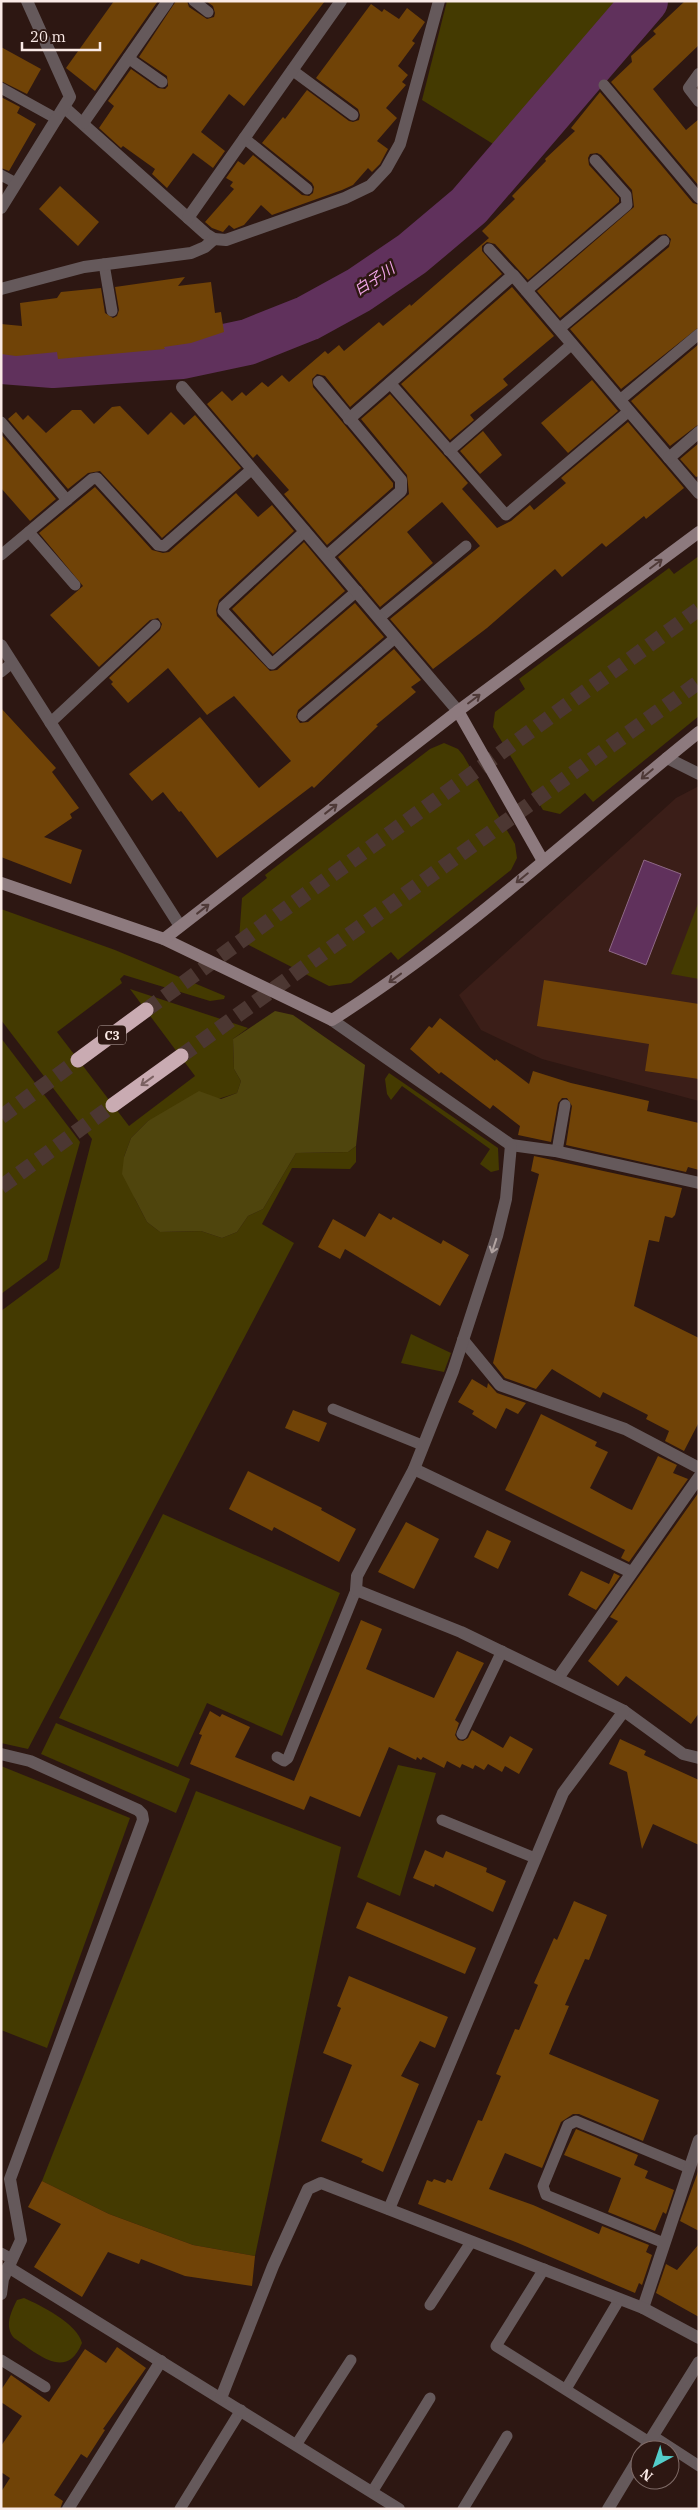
<svg xmlns="http://www.w3.org/2000/svg" width="700" height="2510" font-family="'IBM Plex Serif','Noto Sans JP',serif">
	<style>
		.built { fill: #3b1e18 }
		.green { fill: #443a01 }
		.forest { fill: #4f450d }
		.water { fill: #60315c; stroke: #8e6885 }
		.lines { fill: none; stroke-linecap: round; stroke-linejoin: round }
		.river { stroke: #60315c; stroke-width: 46 }
		.building { fill: #704307 }
		.highway-tunnel { stroke: #4c3732; stroke-width: 15; stroke-dasharray: 15 8; stroke-linecap: butt }
		.lane { stroke: #65595b; stroke-width: 11 }
		.street { stroke: #65595b; stroke-width: 12 }
		.secondary { stroke: #8d7a7e; stroke-width: 12 }
		.highway { stroke: #c9abb2; stroke-width: 15 }
		.oneway { stroke: #4f3a38 }
		.oneway2 { stroke: #7b6162 }
		.oneway3 { stroke: #b0a2a0 }
		.labels { text-anchor: middle; dominant-baseline: central; stroke-width: 5; stroke-linejoin: round; paint-order: stroke }
		.shield { fill: #2d1712; stroke: #bcaba6; stroke-width: 1 }
		.shield-label { font-size: 12px; font-weight: bold; fill: #faeae6 }
		.water-label { font-size: 15px; font-style: italic; fill: #eda3e4; stroke: #2d1712 }
	</style>
	<rect width="100%" height="100%" fill="#2d1712"/>
	<!-- built -->
	<path class="built" d="M699,786v315l-157,-42 -61,-29 -22,-35 217,-197z"/>
	<!-- green -->
	<g class="green">
		<path d="M447,1h174l-123,146 -76,-47z"/>
		<path d="M699,556v160l-106,86 -8,-9 -25,21 -17,-4 -50,-83 2,-15 30,-23 -6,-10 150,-111 5,6z"/>
		<path d="M444,743l14,6 5,6 52,89 2,14 -6,12 -113,90 -7,-8 -40,31 -22,3 -90,-46 3,-42 25,-20 -2,-3 165,-126z"/>
		<path d="M699,901v78l-28,-5z"/>
		<path d="M1,909l114,41 110,46 -1,3 -14,2 -86,-26 -4,4 2,4 -65,49 72,94 66,-50 -65,-87 118,39 -15,11 1,30 7,12 -4,12 -89,28 -17,17 -7,19 11,42 12,23 13,10 41,-1 21,7 15,-6 11,-16 15,-7 33,-56 52,-1 8,-6v16l-6,7 -58,-1 -30,56 32,19 -266,506 -27,-6v-432l58,-43 33,-129 -91,-119z"/>
		<path d="M1,1038l79,104 -33,118 -46,34z"/>
		<path d="M389,1073l109,75 1,22 -8,2 -11,-8 10,-15 -88,-63 -11,14 -4,-6 -2,-15z"/>
		<path d="M411,1334l40,19 -7,19 -43,-9z"/>
		<path d="M163,1514l177,79 -58,143 -75,-33 -29,64 -119,-49z"/>
		<path d="M56,1723l134,56 -14,34 -135,-59z"/>
		<path d="M398,1765l38,8 -36,123 -43,-19z"/>
		<path d="M1,1766l129,52 -83,230 -46,-18z"/>
		<path d="M196,1791l145,56 -86,409 -62,-11 -84,-31 -67,-33z"/>
		<path d="M24,2298c16,7 54,26 58,45 -16,39 -45,10 -68,-5 -10,-12 -3,-26 3,-38z"/>
	</g>
	<!-- forest -->
	<path class="forest" d="M275,1011l18,4 72,50 -9,81 -8,6 -52,1 -33,56 -15,7 -11,16 -15,6 -21,-7 -41,1 -13,-10 -25,-48 2,-17 7,-19 17,-17 51,-30 22,8 16,-6 4,-12 -7,-12 -1,-30z"/>
	<!-- water -->
	<path class="water" d="M644,860l37,14 -35,91 -37,-14z"/>
	<g class="lines">
		<!-- river -->
		<path class="river" d="M1,361l52,4 129,-9 66,-14 60,-24 51,-28 53,-36 57,-48 176,-205"/>
	</g>
	<!-- building -->
	<g class="building">
		<path d="M114,1h44l-63,90 -29,-23z"/>
		<path d="M176,1h11l2,6 18,12 7,-2 1,-4 -2,-7 -7,-5h119l-81,105 -15,-12 -28,38 24,19 -12,17 -20,-15 -26,35 -15,-14 3,-5 -32,-23 -2,2 -22,-20 15,-22 -6,-5 23,-32 27,19 7,1 3,-3 -1,-10 -28,-19z"/>
		<path d="M685,1h14v44l-46,44 33,41 13,-11v67l-88,-104 21,-20 -1,-6 25,-22 -3,-3z"/>
		<path d="M371,4l11,8 2,-3 15,10 8,-11 18,14 -13,19 3,2 -17,23 10,9 -6,7 4,3 -20,23 11,10 -20,23 11,8 -8,15 -8,8 -4,-4 -15,17 -11,5 -70,25 -11,-10 -17,20 -10,4 -5,-4 -6,7 -11,-4 -7,-6 29,-33 -4,-3 3,-4 -7,-4 12,-17 6,4 9,-10 49,40 7,1 4,-3 1,-6 -2,-4 -50,-40 21,-26 2,2 22,-29 42,31 4,1 6,-2 1,-5 -2,-6 -42,-31z"/>
		<path d="M1,47l40,22 -14,25 -26,-13z"/>
		<path d="M600,92l93,111 6,2v122l-78,62 -51,-60 99,-82 2,-8 -5,-5 -7,1 -99,83 -23,-27 97,-84 -2,-17 -31,-35 -4,-2 -7,1 -2,4 1,7 30,33v4l-91,78 -33,-36 -8,-2 -5,4v5l20,23 -152,133 -25,-31 -8,-2 -5,5 1,8 80,96v4l-66,58 -43,-51 5,-4 -32,-36 -4,4 -46,-54 15,-13 10,10 10,-9 4,4 16,-14 6,5 14,-12 7,7 36,-31 3,3 11,-9 5,6 35,-29 4,4 27,-22 1,2 78,-68 -7,-7 33,-32 -3,-3 34,-35 -1,-2 30,-28 -4,-3z"/>
		<path d="M1,97l19,10 -3,6 19,11 -27,47 -8,-3z"/>
		<path d="M60,186l39,36 -21,24 -39,-37z"/>
		<path d="M185,277l-7,9 33,-4 4,31 6,-1 3,20 -33,11 -27,4 1,2 -107,10 -1,-7 -41,4 -15,-2v-30l21,2 -2,-23 37,-5 4,-6 40,-4 4,25 8,5 4,-2 2,-6 -4,-23z"/>
		<path d="M512,287l42,49 -51,43 5,6 -38,30 4,5 -24,20 -49,-56z"/>
		<path d="M699,344v80l-29,22 -39,-45z"/>
		<path d="M592,380l26,31 -50,42 -27,-30z"/>
		<path d="M390,394l78,89 -6,6 35,39 14,-7 19,-16 4,5 32,-27 -5,-5 67,-56 56,66 -38,31 -2,-3 -38,31 -4,-4 -40,34 -7,-8 -68,59 -54,41 -43,-50 90,-73 -38,-44 -35,30 26,31 -53,44 -42,-50 71,-63 -2,-19 -46,-56z"/>
		<path d="M120,406l28,29 23,-23 13,13 11,-10 46,53 -79,70 -62,-67 -12,2 -20,16 -60,-70 8,-7 7,8 5,-5 18,18 26,-23h9l13,14 18,-17z"/>
		<path d="M483,431l19,24 -22,19 -20,-23z"/>
		<path d="M1,434l55,65 -26,22 -29,-33z"/>
		<path d="M699,443v33l-3,1 -16,-18z"/>
		<path d="M95,487l57,63 11,3 6,-1 67,-59 22,24 14,-12 22,26 -75,69 -3,10 1,6 53,55 7,-1 78,-67 29,34 -86,73 -2,7 4,6 8,-1 86,-73 27,31 -10,7 5,5 -40,33 2,1 -64,62 -2,-2 -95,72 -36,-47 -2,1 -16,-20 -11,9 -23,-27 71,-57 59,71 32,-27 -57,-65 -27,19 -39,-47 -40,35 -17,-19 2,-2 -4,-4 51,-48 2,-6 -4,-6 -8,2 -51,47 -49,-52 33,-29 -44,-53z"/>
		<path d="M304,542l41,49 -72,63 -41,-45z"/>
		<path d="M1,708l55,60 -4,4 27,36 -9,6 2,4 -28,19 38,13 -11,34 -70,-27z"/>
		<path d="M544,980l155,24v75l-54,-8 4,-27 -112,-18z"/>
		<path d="M440,1018l55,43 1,-2 33,25 4,-13 38,12 78,18 -2,10 52,12v47l-11,-3 -2,5 -120,-27 6,-39 -5,-8h-5l-4,5 -7,39 -33,-7 2,-9 -27,-21 -3,4 -49,-37 -2,2 -29,-25 19,-23 3,2z"/>
		<path d="M534,1156l148,32 -7,27 -3,3 -7,-2 -6,26 -10,-2 -15,66 65,32v84l-15,29 -19,-10 4,-10 -23,-12 2,-4 -45,-23 -3,6 -48,-29 -16,20 -31,-11 -12,-15 46,-189 -8,-3z"/>
		<path d="M379,1213l12,7 2,-3 48,27 2,-4 26,15 -29,51 -95,-57 -5,10 -22,-12 15,-28 32,18z"/>
		<path d="M472,1379l15,9 1,-5 9,10 29,10 -8,11 -12,-6 -10,21 -24,-15 2,-3 -16,-9z"/>
		<path d="M293,1410l34,13 -8,19 -34,-14z"/>
		<path d="M541,1414l56,28 -2,4 13,6 -18,36 37,20 5,2 26,-54 19,9 -4,8 15,6 -59,83 -8,-4 4,-8 -120,-60z"/>
		<path d="M248,1471l74,37 -1,2 35,19 -17,33 -65,-35 -2,4 -43,-22z"/>
		<path d="M699,1492v221l-8,11 -65,-48 -8,10 -30,-25 30,-40 -8,-4z"/>
		<path d="M406,1522l33,17 -25,50 -36,-17z"/>
		<path d="M487,1530l24,11 -13,28 -24,-12z"/>
		<path d="M581,1571l28,13 5,-11 6,3 -24,34 -28,-15z"/>
		<path d="M361,1620l21,9 -16,40 68,29 23,-47 27,12 -29,57 4,3 -4,12 3,5 5,1 5,-3 4,-8 31,18 7,-12 23,13 -14,25 -14,-8 -3,6 -14,-8 -4,6 -9,-5 -2,4 -11,-5 -2,4 -13,-7 -3,7 -21,-11 -2,3 -4,-3 -1,3 -27,-13 -29,70 -50,-21 -6,14 -114,-46 12,-29 -3,-1 11,-23 10,6 2,-3 28,13 -15,30 59,24z"/>
		<path d="M620,1739l26,12 -2,4 55,25v65l-46,-21 -11,25 -15,-77 -18,-8z"/>
		<path d="M425,1850l18,8 3,-7 41,17 -1,4 20,9 -13,31 -58,-28 -1,3 -21,-9z"/>
		<path d="M574,1901l33,14 -18,45 -4,-1 -20,46 4,1 -20,48 110,46 -16,41 -64,-27h-6l-12,8 -19,46 -37,-15 -16,36 44,16 66,29 3,-8 47,19 -3,7 6,3 -10,30 -3,-2 -4,10 -117,-50 -100,-39 9,-24 5,2 2,-3 11,4 2,-4 5,2 26,-61 4,1 19,-45 -5,-2 19,-45 4,1 19,-45 -4,-2 20,-45 3,2z"/>
		<path d="M367,1902l109,46 -11,26 -109,-46z"/>
		<path d="M349,1976l99,41 -13,31 -15,-7 -19,35 18,8 -36,88 -22,-10 2,-3 -42,-18 31,-76 -29,-12 18,-45 -4,-2z"/>
		<path d="M576,2129l62,26 -4,10 14,6 -3,7 29,12 -8,24 -3,-2 -8,19 -47,-19 13,-34 -57,-23z"/>
		<path d="M699,2169v62l-19,-10z"/>
		<path d="M42,2181l67,33 84,31 62,11 -3,30 -67,-10 -44,-17 -2,5 -31,-12 -26,45 -48,-30 27,-43 -33,-17z"/>
		<path d="M699,2244v73l-43,-24 10,-29 11,6z"/>
		<path d="M117,2347l29,21 -43,61 2,1 -18,28 -6,-4 -27,41 9,6 -3,8h-59v-17l9,-14 -9,-6v-26l21,-30 -21,-14v-12l10,-15 38,27 36,-53 21,14z"/>
	</g>
	<g class="lines">
		<!-- highway-tunnel -->
		<g class="highway-tunnel">
			<path d="M146,1010l553,-401"/>
			<path d="M181,1056l518,-374"/>
			<path d="M1,1117l77,-57"/>
			<path d="M1,1187l112,-82"/>
		</g>
		<!-- lane -->
		<g class="lane">
			<path d="M194,1l14,11"/>
			<path d="M128,58l34,24"/>
			<path d="M292,70l61,45"/>
			<path d="M604,85l95,113"/>
			<path d="M1,88l56,31"/>
			<path d="M244,138l63,51"/>
			<path d="M1,175l15,8"/>
			<path d="M489,249l24,26"/>
			<path d="M104,264l8,47"/>
			<path d="M526,291l101,-86 -1,-10 -31,-35"/>
			<path d="M559,329l105,-88"/>
			<path d="M390,383l116,132 123,-104"/>
			<path d="M620,400l79,-66"/>
			<path d="M1,422l66,78"/>
			<path d="M449,451l123,-107"/>
			<path d="M305,531l-81,75 -1,5 49,53 85,-73"/>
			<path d="M29,532l46,53"/>
			<path d="M1,555l91,-76 5,-1 61,67 6,1 88,-77"/>
			<path d="M379,618l87,-72"/>
			<path d="M1,672l11,-9"/>
			<path d="M303,716l92,-78"/>
			<path d="M50,723l105,-98"/>
			<path d="M557,1151l8,-46"/>
			<path d="M333,1409l89,36"/>
			<path d="M462,1734l40,-83"/>
			<path d="M277,1757l7,4 4,-3 68,-168"/>
			<path d="M442,1820l93,38"/>
			<path d="M664,2243l-118,-48 -3,-9 25,-61 8,-4 113,47"/>
			<path d="M1,2253l11,6"/>
			<path d="M544,2269l-48,77 153,96"/>
			<path d="M430,2305l41,-63"/>
			<path d="M1,2360l44,27"/>
			<path d="M566,2389l53,-89"/>
			<path d="M653,2436l46,30"/>
			<path d="M296,2445l55,-85"/>
			<path d="M372,2492l58,-94"/>
			<path d="M180,2509l61,-99"/>
			<path d="M463,2509l44,-73"/>
		</g>
		<!-- street -->
		<g class="street">
			<path d="M699,74l-10,14 10,13"/>
			<path d="M65,108l141,126 8,5 12,1 119,-42 25,-12 16,-17 14,-25 39,-143"/>
			<path d="M83,123l85,-122"/>
			<path d="M1,208l69,-111 -43,-96"/>
			<path d="M188,218l153,-217"/>
			<path d="M1,289l83,-22 107,-14 14,-6 9,-8"/>
			<path d="M319,382l82,98v11l-74,65"/>
			<path d="M182,387l276,324"/>
			<path d="M349,419l164,-144 186,218"/>
			<path d="M669,458l30,-26"/>
			<path d="M1,645l179,281"/>
			<path d="M667,758l32,16"/>
			<path d="M332,1020l179,125 44,6 144,32"/>
			<path d="M463,1340l37,45 125,44 74,39"/>
			<path d="M414,1469l217,103"/>
			<path d="M558,1678l141,-201"/>
			<path d="M624,1711l59,43 16,4"/>
			<path d="M1,1754l29,7 108,49 4,4 1,6 -133,359 11,61 -18,39 -2,15"/>
			<path d="M389,2209l174,-416 61,-82 -163,-79 -105,-42 1,-14 57,-107 39,-98 44,-135 9,-37 5,-54"/>
			<path d="M8,2267l391,242"/>
			<path d="M643,2308l56,-168"/>
			<path d="M221,2398l52,-132 35,-77 13,-6 322,125 56,30"/>
			<path d="M644,2450l55,-88"/>
			<path d="M68,2509l93,-148"/>
			<path d="M608,2509l32,-53"/>
		</g>
		<!-- secondary -->
		<g class="secondary">
			<path d="M458,711l85,150"/>
			<path d="M1,883l163,56 168,81c132,-83 246,-191 367,-288"/>
			<path d="M164,939l294,-228 241,-179"/>
		</g>
		<!-- highway -->
		<g class="highway">
			<path d="M78,1060l68,-50"/>
			<path d="M113,1105l68,-49"/>
		</g>
	</g>
	<!-- one-way arrows -->
	<defs><path id="oneway-shaft" d="M-6 0H5M1.5-3L5.5 0L1.5 3" fill="none" stroke-width="1.6" stroke-linecap="round" stroke-linejoin="round" transform="scale(1.25)"/></defs>
	<g class="oneway">
		<use href="#oneway-shaft" transform="translate(656 564) rotate(-37)"/>
		<use href="#oneway-shaft" transform="translate(474 699) rotate(-37)"/>
		<use href="#oneway-shaft" transform="translate(647 774) rotate(140)"/>
		<use href="#oneway-shaft" transform="translate(331 809) rotate(-38)"/>
		<use href="#oneway-shaft" transform="translate(522 878) rotate(141)"/>
		<use href="#oneway-shaft" transform="translate(203 909) rotate(-38)"/>
		<use href="#oneway-shaft" transform="translate(395 978) rotate(144)"/>
	</g>
	<use class="oneway2" href="#oneway-shaft" transform="translate(147 1081) rotate(144)"/>
	<use class="oneway3" href="#oneway-shaft" transform="translate(494 1246) rotate(108)"/>
	<g class="labels">
		<!-- shield labels -->
		<rect class="shield" x="98" y="1025.5" width="28" height="19" rx="4"/>
		<g class="shield-label">
			<text x="112" y="1035">C3</text>
		</g>
		<!-- water labels -->
		<g class="water-label">
			<text transform="translate(374 279) rotate(-33)">白子川</text>
		</g>
	</g>
	<!-- border -->
	<rect width="700" height="2510" fill="none" stroke="#faeae6" stroke-width="5"/>
	<!-- north arrow -->
	<g transform="translate(655 2465) rotate(220)"><circle r="24" fill="#2d1712" stroke="#7f6b67"/>
	<path d="M0-4L9 19L0 12L-9 19Z" fill="#53cdca"/>
	<text y="-8" font-size="14" font-weight="bold" text-anchor="middle" fill="#faeae6">N</text>
	</g>
	<!-- scale -->
	<path d="M22 42v8h78v-8" fill="none" stroke="#faeae6" stroke-width="2.5"/>
	<text x="30" y="42" font-size="15" fill="#faeae6" stroke="#2d1712" stroke-width="4" paint-order="stroke">20 m</text>
</svg>
